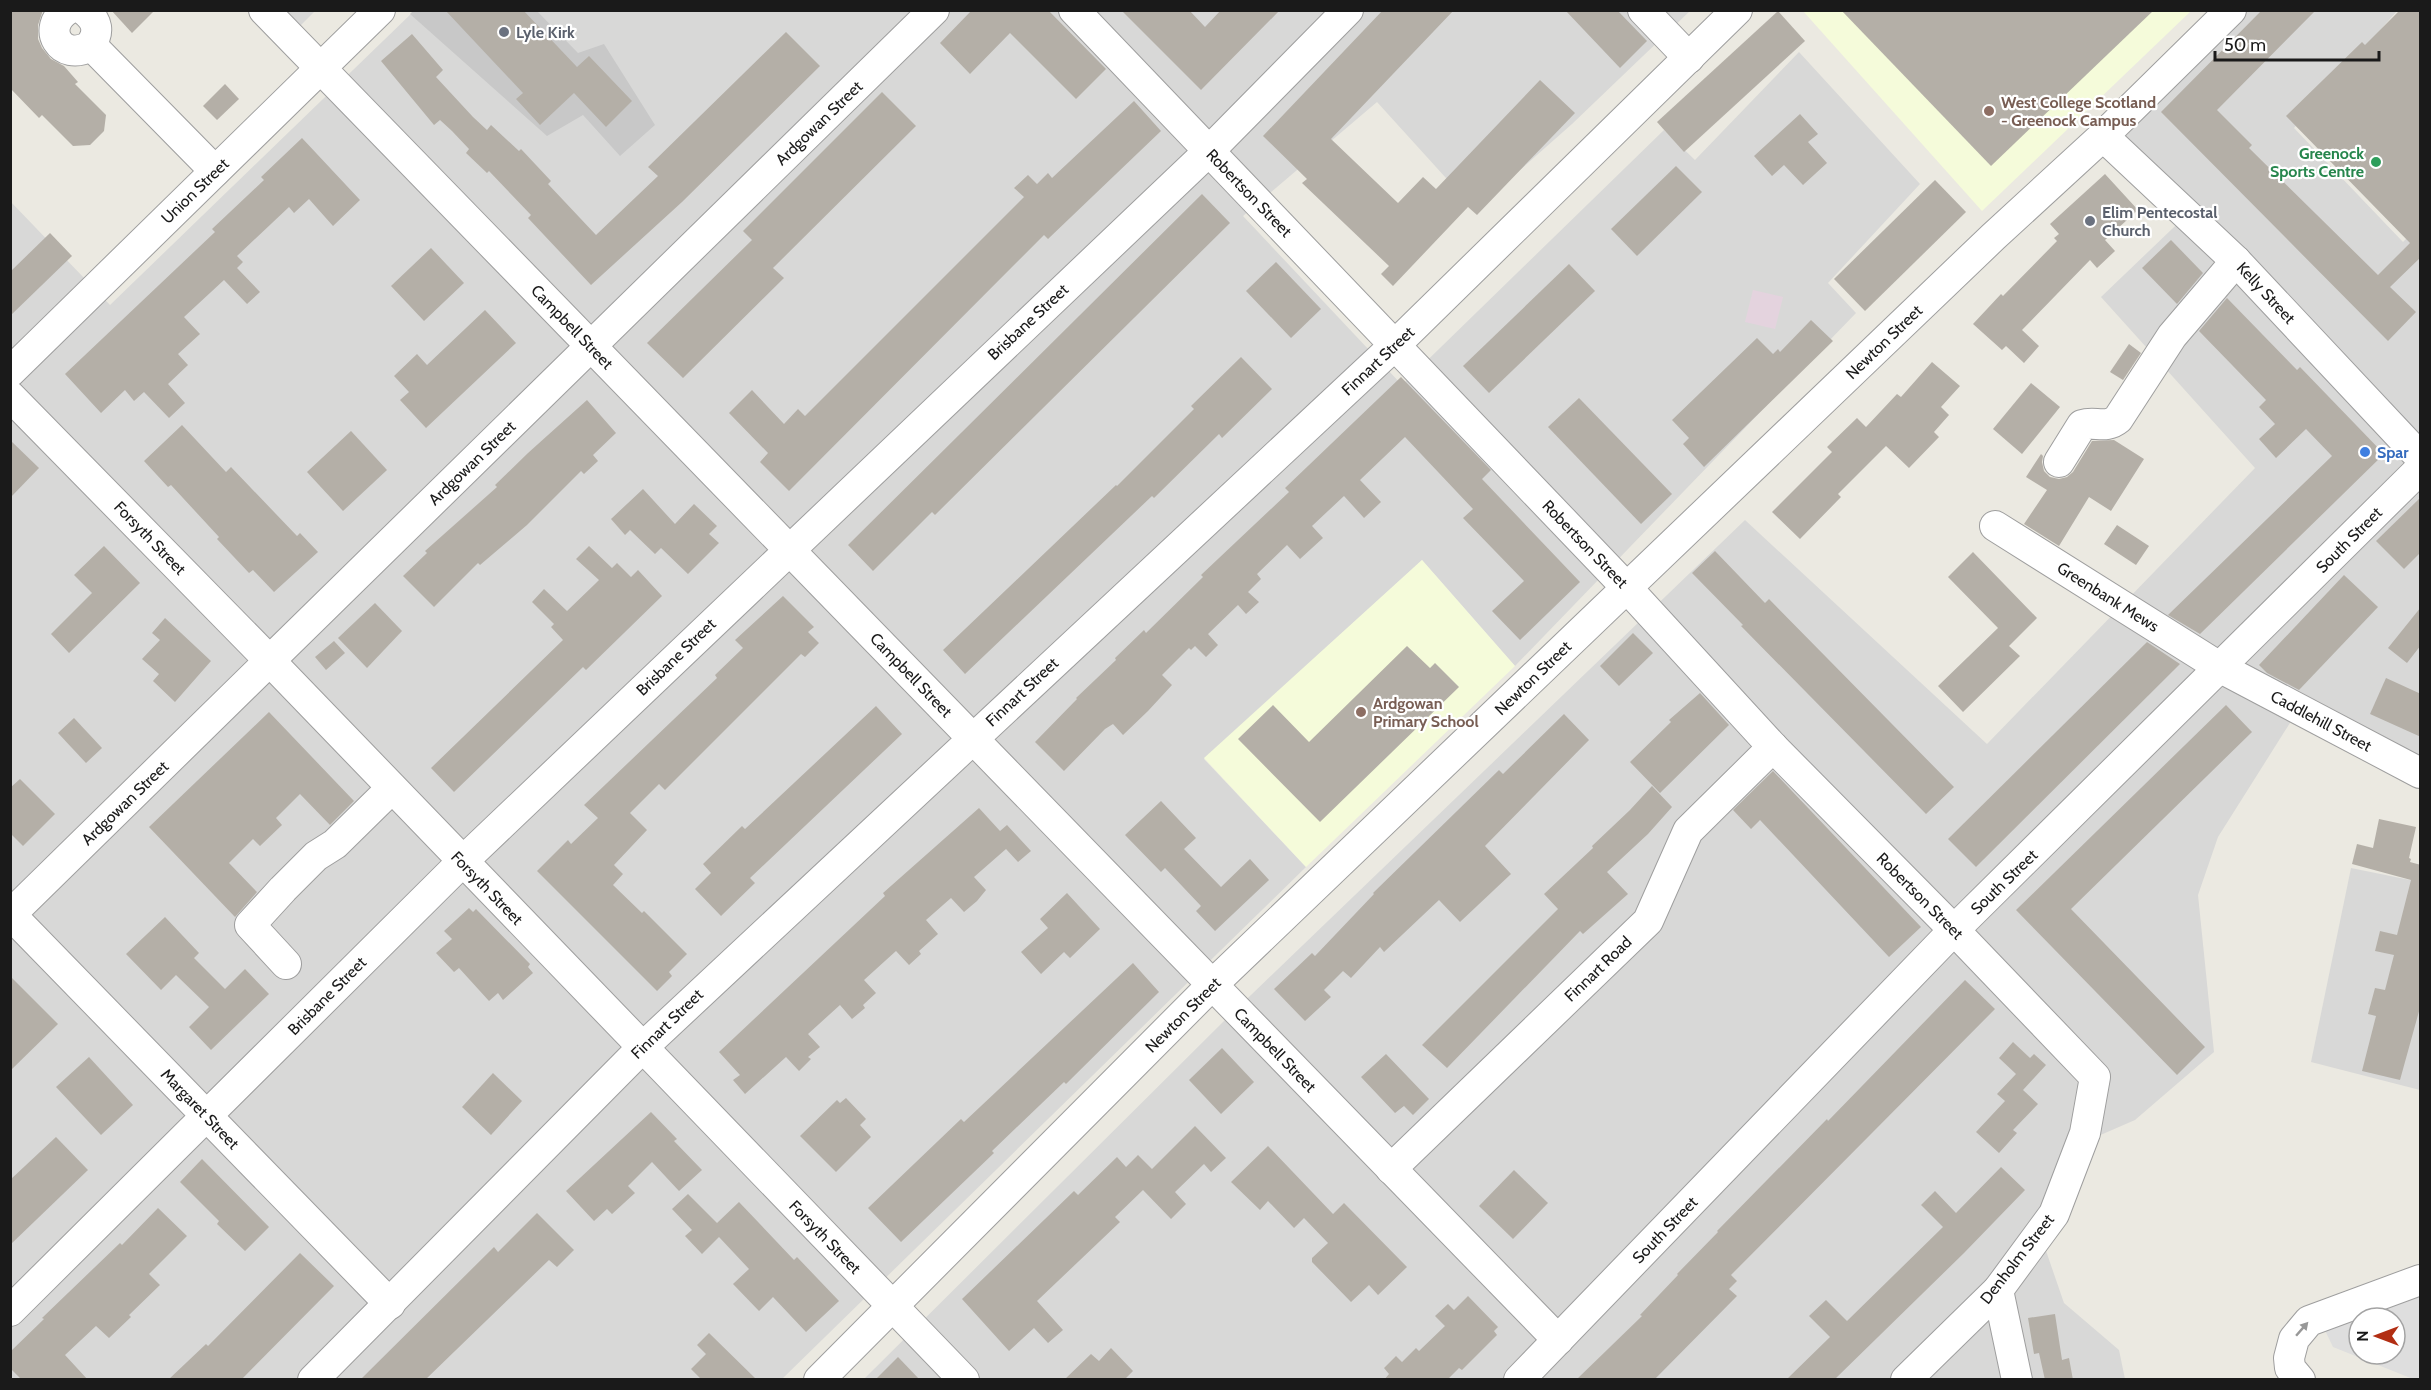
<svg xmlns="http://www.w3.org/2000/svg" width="2431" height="1390" font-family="Cabin,sans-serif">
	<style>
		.residential { fill: #d8d8d7 }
		.industrial { fill: #e4d3de }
		.education { fill: #f5fbda }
		.religious { fill: #c8c8c8 }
		.parking { fill: #dedede; fill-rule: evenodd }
		.building { fill: #b4afa7 }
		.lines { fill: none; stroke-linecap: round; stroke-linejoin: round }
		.minor-casing { stroke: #9e9e9e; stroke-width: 32 }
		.minor { stroke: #fff; stroke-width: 30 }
		.oneway { fill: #989898 }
		.worship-dot { fill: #6b7280; stroke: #fff; stroke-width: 2 }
		.education-dot { fill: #8d6e63; stroke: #fff; stroke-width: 2 }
		.leisure-dot { fill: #2e9e5b; stroke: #fff; stroke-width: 2 }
		.shop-dot { fill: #3f7fe0; stroke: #fff; stroke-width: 2 }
		.labels { text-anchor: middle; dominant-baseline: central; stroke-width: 4.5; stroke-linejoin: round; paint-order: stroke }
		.worship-label { font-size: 16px; font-weight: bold; fill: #5b616d; stroke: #fff; text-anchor: start }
		.education-label { font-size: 16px; font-weight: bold; fill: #785e54; stroke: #fff; text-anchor: start }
		.street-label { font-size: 16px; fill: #1a1a1a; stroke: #fff }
		.leisure-label { font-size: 16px; font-weight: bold; fill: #27864d; stroke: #fff; text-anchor: end }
		.shop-label { font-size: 16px; font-weight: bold; fill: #366cbe; stroke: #fff; text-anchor: start }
	</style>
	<rect width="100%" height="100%" fill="#ebe9e1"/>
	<!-- residential -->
	<g class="residential">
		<path d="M283,11h32l-16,16z"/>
		<path d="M414,11h1276l-118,113 -97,86 -98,-108 -134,114 159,169 262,-255 31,30 104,-108 121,132 -92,99 28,30 -341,353 -93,-106 -218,199 102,108 -525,513 -770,-1 -1,-1178 100,104z"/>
		<path d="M2247,11h150l-103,117 109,114 17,-17v532l-120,-50 -82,130 -20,58 16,157 -79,68 -69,30 -31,69 29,84 55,47 6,29 -1262,1 361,-359 521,-501 242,224 268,-276 -154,-171 95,-91 -73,-67z"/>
		<path d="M2351,868l69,14v208l-109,-28z"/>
	</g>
	<!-- industrial -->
	<path class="industrial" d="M1753,290l30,7 -8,32 -30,-7z"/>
	<!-- education -->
	<g class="education">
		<path d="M1803,11h388l-209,200z"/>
		<path d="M1422,560l93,106 -209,201 -102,-109z"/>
	</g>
	<!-- religious -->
	<path class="religious" d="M414,10l123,1 41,42 26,-9 51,81 -35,31 -37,-41 -36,21 -137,-122z"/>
	<!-- parking -->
	<path class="parking" d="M2420,1289v90h-7l-80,-32 -10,-21zM2359,1318h36v36h-36z"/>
	<!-- building -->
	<g class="building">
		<path d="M10,10h33l-5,15v14l4,9 9,11 13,7 14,16 -3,2 31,31 -2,16 -14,14 -17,1 -31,-31 -3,3 -29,-30z"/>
		<path d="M111,10h44l-23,23z"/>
		<path d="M445,10h78l54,57 12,-11 43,45 -26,26 -32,-34 -34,32 -24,-26 7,-6z"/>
		<path d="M972,10h76l58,59 -30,30 -66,-66 -40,41 -30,-31z"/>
		<path d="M1121,10h68l16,17 16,-17h59l-79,80z"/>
		<path d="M1383,10h71l-123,129 67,64 25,-26 13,12 104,-109 35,33 -98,102 -9,-8 -75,79 -12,-12 8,-8 -87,-83 5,-4 -44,-43z"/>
		<path d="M1565,10h52l30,31 -27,27z"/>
		<path d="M1841,10h313l-163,156z"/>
		<path d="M2262,10h54l-99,100 35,35 -3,3 129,127 32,-32 -124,-127 76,-74 3,3 35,-35h21v247l-31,30 26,25 -28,29 -227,-229z"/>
		<path d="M1778,11l27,30 -121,111 -27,-30z"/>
		<path d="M786,32l34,34 -138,136 -91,83 -63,-67 3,-3 -42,-44 -2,2 -21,-20 3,-4 -17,-18 -12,-11 -6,5 -53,-64 31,-27 31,36 -7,7 37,40 14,13 4,-5 28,26 2,-2 30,32 -3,3 48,51 62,-59 -10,-9z"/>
		<path d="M225,84l14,15 -22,21 -14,-14z"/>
		<path d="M882,92l34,34 -143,142 11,10 -101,100 -36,-35 105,-103 -9,-9z"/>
		<path d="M1134,101l27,30 -113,108 -4,-4 -255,256 -29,-29 8,-9 -39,-40 23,-23 32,34 14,-15 7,7 219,-219 -10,-9 14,-13 9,9 11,-11 4,5z"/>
		<path d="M1800,114l18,20 -10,8 19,21 -24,22 -19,-20 -12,11 -18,-20z"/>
		<path d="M302,138l58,62 -27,26 -24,-27 -15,14 -5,-6 -52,49 6,6 -6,6 23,24 -13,12 -23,-24 -40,37 16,17 -22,20 10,11 -20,19 17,19 -16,15 -25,-26 -10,9 -9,-11 -24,23 -36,-39 150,-142 -3,-3 52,-49 -3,-3z"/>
		<path d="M1676,166l26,26 -65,64 -26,-27z"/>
		<path d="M2105,174l33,36 -33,30 10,11 -18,17 -7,-8 -68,70 17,16 -15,17 -18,-17 -4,4 -29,-26 28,-30 2,2 54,-55 -3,-3 5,-4 -9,-10z"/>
		<path d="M1935,180l31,32 -101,99 -31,-32z"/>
		<path d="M1202,194l28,29 -295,292 -3,-3 -59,59 -25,-26z"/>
		<path d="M50,233l22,23 -62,60v-44z"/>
		<path d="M2171,240l32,33 -26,31 -35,-36z"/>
		<path d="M431,248l33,35 -40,38 -33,-35z"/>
		<path d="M1276,262l45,47 -30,29 -45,-47z"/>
		<path d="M1569,264l26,27 -106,102 -26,-27z"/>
		<path d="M2227,298l70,72 3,-3 84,87 -184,180 -32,-19 164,-159 -26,-27 -30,29 -17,-19 16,-15 -16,-17 7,-7 -67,-69z"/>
		<path d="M485,310l31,33 -90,85 -26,-28 9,-8 -15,-16 23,-22 10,11z"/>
		<path d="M1811,320l22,21 -129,126 -21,-23 6,-6 -17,-18 85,-82 16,16 5,-5 2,3z"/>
		<path d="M2129,344l12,9 -18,27 -13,-8z"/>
		<path d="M1241,357l31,32 -50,49 -3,-4 -65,64 -2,-2 -187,178 -22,-24 173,-165 1,1 77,-77 -3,-3z"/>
		<path d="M1932,362l28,24 -19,21 8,8 -15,17 5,5 -30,31 -23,-22 -48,48 3,3 -41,42 -28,-27 60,-60 -5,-5 30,-29 9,9 31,-33 4,3z"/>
		<path d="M1401,377l90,93 -9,9 98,103 -60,58 -28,-29 32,-30 -61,-63 10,-9 -68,-72 -45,43 21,22 -17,16 -20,-22 -32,30 11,12 -23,21 -13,-14 -30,29 4,5 -13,13 11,10 -13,12 -8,-9 -30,29 10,11 -12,12 -11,-11 -4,4 -2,-2 -27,27 10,10 -24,26 -25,24 -10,-11 -8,5 -41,42 -29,-29 42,-43 -1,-1 40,-38 -1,-2 29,-28 2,3 57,-56 -2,-2 88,-83 -4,-4z"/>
		<path d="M2031,383l29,24 -38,47 -29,-25z"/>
		<path d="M1579,398l93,96 -31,30 -93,-97z"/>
		<path d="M587,400l29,33 -23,22 5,6 -14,13 -3,-3 -54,54 -47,40 -2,-2 -44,44 -31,-31 24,-23 -2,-2 72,-64 -2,-2 33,-32z"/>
		<path d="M182,425l44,47 5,-5 66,69 3,-3 18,19 -44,40 -21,-22 -4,3 -32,-34 2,-2 -48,-52 -3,2 -24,-26z"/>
		<path d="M351,431l36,39 -44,41 -36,-39z"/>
		<path d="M10,440l29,28 -29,30z"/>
		<path d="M2114,440l30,19 -33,52 -22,-14 -30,49 -35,-22 23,-34 -21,-13 15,-23 2,2 -1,6 2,9 6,6 9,2 8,-2 6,-5 19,-31z"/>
		<path d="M643,489l32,35 19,-20 23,22 -8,8 10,9 -31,31 -27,-26 -6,6 -25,-24 -5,5 -14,-16z"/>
		<path d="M2421,497v55l-17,17 -28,-28z"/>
		<path d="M2117,525l32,21 -13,19 -32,-21z"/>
		<path d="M104,546l36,37 -71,70 -18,-19 41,-41 -18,-18z"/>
		<path d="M589,546l23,22 5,-5 14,14 7,-7 24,26 -76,74 -3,-3 -129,125 -23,-24 132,-128 -12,-13 3,-3 -22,-22 12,-13 23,22 28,-27 4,-4 -23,-21z"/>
		<path d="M1715,551l50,52 4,-4 185,188 -28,27 -185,-188 2,-1 -51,-52z"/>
		<path d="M1973,552l64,66 -28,28 11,10 -57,56 -25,-26 60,-58 -50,-51z"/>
		<path d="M2344,575l34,32 -79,83 -32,-17 -8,-8z"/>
		<path d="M783,596l31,31 -6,5 11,11 -14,14 -4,-3 -136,136 -6,-6 -29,29 17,17 -33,35 9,9 -10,11 29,28 2,-2 43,43 -18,18 3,4 -15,15 -120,-120 31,-31 3,4 27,-26 -14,-13 133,-127 -2,-3 28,-27 -8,-8z"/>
		<path d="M375,603l27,28 -35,37 -29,-30z"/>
		<path d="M2421,607v38l-14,18 -19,-15z"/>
		<path d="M165,618l46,43 -36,41 -22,-21 6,-7 -17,-15 18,-19 -8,-7z"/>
		<path d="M1633,633l20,20 -34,33 -19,-20z"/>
		<path d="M334,641l11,12 -19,17 -11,-13z"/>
		<path d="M2147,642l33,22 -204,203 -28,-28z"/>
		<path d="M1407,646l23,22 5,-5 24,24 -139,135 -82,-83 35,-34 36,37z"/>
		<path d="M2386,678l35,16v43l-51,-23z"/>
		<path d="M1700,693l29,32 -69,68 -30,-31 41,-40 -2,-2z"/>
		<path d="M2226,705l26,27 -181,177 134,138 -28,28 -161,-165z"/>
		<path d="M876,706l26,28 -152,144 5,5 -34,33 -26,-27 16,-16 -8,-9 39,-38 3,3z"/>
		<path d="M269,712l85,89 -24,24 -30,-31 -24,24 6,7 -22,21 -7,-7 -24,24 28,29 -22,25 -86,-90z"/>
		<path d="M1564,714l25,26 -104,106 26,28 -51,48 -21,-22 -55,52 -4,-5 -29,31 -8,-7 -19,19 7,7 -26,24 -31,-32 38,-36 3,3 59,-62 -1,-1 126,-123 4,4z"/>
		<path d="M74,718l28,30 -16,15 -28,-30z"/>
		<path d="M1773,771l148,156 -32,30 -129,-137 -9,9 -18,-19z"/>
		<path d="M20,779l35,35 -32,32 -13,-13v-45z"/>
		<path d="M1652,786l20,21 -24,27 -41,38 21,22 -45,40 -3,-3 -133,137 -25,-23 136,-136 -14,-15 49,-46 -1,-2 38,-36z"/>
		<path d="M1161,801l35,37 -12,11 37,38 29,-28 19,21 -54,51 -19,-20 5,-5 -36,-38 -4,4 -36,-37z"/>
		<path d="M979,808l21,23 7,-6 24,26 -13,11 -12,-13 -32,28 12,13 -9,11 -13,11 -13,-14 -25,22 12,14 -19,17 2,3 -12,11 -13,-14 -32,29 12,13 -13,12 2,3 -13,11 -12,-14 -32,29 12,13 -12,10 3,2 -12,12 -13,-14 -41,37 -12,-14 7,-5 -21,-23 166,-156 -2,-3z"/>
		<path d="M2379,819l37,8 -7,31 2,1 -1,3 11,3v139l-21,76 -38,-9 14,-55 -8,-2 7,-26 10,2 9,-35 -19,-4 5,-20 17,4 14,-55 -59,-16 5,-20 16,4z"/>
		<path d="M1067,893l33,36 -30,29 -6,-6 -23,22 -20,-22 27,-24 -8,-9z"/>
		<path d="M469,908l4,4 3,-3 54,55 -2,3 5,6 -30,27 -5,-7 -9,8 -30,-33 -5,4 -18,-19 16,-14 -8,-8z"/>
		<path d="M165,917l34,36 -5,5 31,31 20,-20 24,25 -58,56 -22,-23 20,-20 -33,-32 -15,15 -35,-36z"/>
		<path d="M1133,963l26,29 -93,92 -2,-2 -72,69 2,2 -93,89 -33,-34 93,-89 3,3z"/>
		<path d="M10,976l48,48 -48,47z"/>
		<path d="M1965,980l30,29 -264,266 6,6 -8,8 8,7 -83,84h-78l66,-64 -2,-1 38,-40 -1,-1 41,-42 -1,-1 110,-112 1,2z"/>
		<path d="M2013,1042l17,16 4,-4 12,11 -23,25 15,14 -25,26 4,3 -18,20 -23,-21 29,-31 -8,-7 19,-20 -17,-16z"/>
		<path d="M1222,1048l32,34 -33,32 -32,-34z"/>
		<path d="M1386,1054l43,45 -16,16 -9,-9 -9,7 -34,-36z"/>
		<path d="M89,1057l44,48 -32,30 -45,-48z"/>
		<path d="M493,1073l29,28 -31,34 -29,-28z"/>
		<path d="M846,1098l20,21 -6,6 11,12 -35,35 -36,-36 37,-36 3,3z"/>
		<path d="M651,1112l26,27 -3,2 28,29 -23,21 -27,-29 -24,24 7,7 -23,21 -5,-5 -13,12 -28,-30z"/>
		<path d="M1195,1126l31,32 -15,14 -7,-8 -29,28 11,12 -15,15 -28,-29 -28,27 5,5 -83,79 26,29 -15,13 -14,-15 -25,23 -47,-52 112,-108 4,4 39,-38 9,10 12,-12 14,14z"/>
		<path d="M56,1137l32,33 -78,75v-65z"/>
		<path d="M1268,1146l65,68 11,-11 63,64 -29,28 -9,-10 -18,17 -39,-40v-4l16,-15 -24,-25 -10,10 -26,-27 -8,9 -29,-28z"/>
		<path d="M202,1159l67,68 -24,24 -28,-27 2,-3 -39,-39z"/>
		<path d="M2001,1167l24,23 -61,63 -130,127h-48l44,-43 -21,-21 17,-16 21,21 96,-94 -22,-22 14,-14 21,22z"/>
		<path d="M1514,1170l34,33 -35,36 -34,-33z"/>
		<path d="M688,1194l29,29 22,-21 55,58 3,-3 42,44 -33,31 -33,-35 -14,14 -26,-27 16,-15 -30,-32 -17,17 -17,-18 7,-6 -20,-21z"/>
		<path d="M158,1208l29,28 -38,38 11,11 -31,30 2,2 -22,21 -13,-12 -31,29 23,25h-66l-12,-12v-16l34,-33 -2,-1 78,-75 2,2z"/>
		<path d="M537,1213l37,37 -17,17 -8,-7 -124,120h-65l134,-133 4,5z"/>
		<path d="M300,1253l34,33 -93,94h-73l38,-36 2,2z"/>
		<path d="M1468,1296l30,31 -4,4 3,4 -35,35 -3,-2 -12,12h-63l5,-6 -5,-6 12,-12 6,6 14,-14 3,3 26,-25 -10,-10 13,-12 6,6z"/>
		<path d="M2055,1314l7,46 7,-2 4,22h-28l-6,-27 -5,1 -6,-36z"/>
		<path d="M709,1333l48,47h-55l-11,-11 15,-15 -9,-9z"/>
		<path d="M1111,1348l22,23 -9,9h-60l27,-26 8,7z"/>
		<path d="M898,1357l22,23h-45z"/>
	</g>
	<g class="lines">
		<!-- minor casing -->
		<g class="minor-casing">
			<g id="minor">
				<path d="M67,10c-27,18 -6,53 23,36 10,-14 8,-25 -6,-36"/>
				<path d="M264,10l1294,1330"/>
				<path d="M1074,10l553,578 146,159 181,183 141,147 -10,56 -31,81 -56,76 -92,90"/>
				<path d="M1643,10l46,48"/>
				<path d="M91,45l124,126"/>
				<path d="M2103,136l133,125 184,196"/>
				<path d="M10,372l370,-362"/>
				<path d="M10,396l260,265 694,719"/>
				<path d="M2059,462l23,-37c13,-4 24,4 36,-6l54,-83 64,-75"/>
				<path d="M1995,526l226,142 199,105"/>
				<path d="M10,914l380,390"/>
				<path d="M10,915l924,-905"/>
				<path d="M286,964l-36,-39 33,-36 33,-33 19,-12 57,-56"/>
				<path d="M1391,1169l257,-248 40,-90 85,-84"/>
				<path d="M1998,1290l19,90"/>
				<path d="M10,1311l452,-449 747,-711 139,-141"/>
				<path d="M313,1380l329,-332 753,-703 342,-335"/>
				<path d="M819,1380l393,-395 781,-748 110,-101 128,-126"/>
				<path d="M1519,1380l435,-450 466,-461"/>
				<path d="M2300,1380l-10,-12 -1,-10 5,-19 15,-18 111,-41"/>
			</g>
		</g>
		<!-- minor -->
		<use href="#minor" class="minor"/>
	</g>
	<!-- one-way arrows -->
	<defs><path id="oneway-solid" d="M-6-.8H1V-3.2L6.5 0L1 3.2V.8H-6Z" transform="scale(1.5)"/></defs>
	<use class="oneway" href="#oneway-solid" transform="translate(2302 1329) rotate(-49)"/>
	<!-- markers -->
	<g class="worship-dot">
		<circle cx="504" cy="32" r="6"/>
		<circle cx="2090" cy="221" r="6"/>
	</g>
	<g class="education-dot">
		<circle cx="1989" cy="111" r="6"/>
		<circle cx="1361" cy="712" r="6"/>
	</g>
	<circle class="leisure-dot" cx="2376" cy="162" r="6"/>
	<circle class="shop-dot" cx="2365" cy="452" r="6"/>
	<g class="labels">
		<!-- worship labels -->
		<g class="worship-label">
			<text x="516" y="32">Lyle Kirk</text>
			<text x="2102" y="212">Elim Pentecostal<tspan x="2102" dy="18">Church</tspan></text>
		</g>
		<!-- education labels -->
		<g class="education-label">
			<text x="2001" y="102">West College Scotland<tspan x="2001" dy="18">- Greenock Campus</tspan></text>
			<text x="1373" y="703">Ardgowan<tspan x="1373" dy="18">Primary School</tspan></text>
		</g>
		<!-- street labels -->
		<g class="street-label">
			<text transform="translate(819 123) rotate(-44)">Ardgowan Street</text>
			<text transform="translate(195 191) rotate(-44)">Union Street</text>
			<text transform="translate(1249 193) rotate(46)">Robertson Street</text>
			<text transform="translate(2266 293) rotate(47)">Kelly Street</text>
			<text transform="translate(1028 322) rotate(-43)">Brisbane Street</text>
			<text transform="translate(572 327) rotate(46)">Campbell Street</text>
			<text transform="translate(1884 342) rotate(-44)">Newton Street</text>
			<text transform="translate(1378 361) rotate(-43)">Finnart Street</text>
			<text transform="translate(472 463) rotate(-44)">Ardgowan Street</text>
			<text transform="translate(150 538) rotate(46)">Forsyth Street</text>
			<text transform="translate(2349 540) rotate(-45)">South Street</text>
			<text transform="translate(1585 544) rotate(46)">Robertson Street</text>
			<text transform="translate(2108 597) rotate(32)">Greenbank Mews</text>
			<text transform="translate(676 657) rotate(-44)">Brisbane Street</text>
			<text transform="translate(911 675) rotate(46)">Campbell Street</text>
			<text transform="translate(1533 678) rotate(-44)">Newton Street</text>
			<text transform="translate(1022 692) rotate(-43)">Finnart Street</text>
			<text transform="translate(2321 721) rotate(28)">Caddlehill Street</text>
			<text transform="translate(125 803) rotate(-44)">Ardgowan Street</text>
			<text transform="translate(2004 882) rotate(-44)">South Street</text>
			<text transform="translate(487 888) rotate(46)">Forsyth Street</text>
			<text transform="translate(1920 896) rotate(45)">Robertson Street</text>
			<text transform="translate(1598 969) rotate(-44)">Finnart Road</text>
			<text transform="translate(327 996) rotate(-45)">Brisbane Street</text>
			<text transform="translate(1183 1015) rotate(-45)">Newton Street</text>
			<text transform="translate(667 1024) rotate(-44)">Finnart Street</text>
			<text transform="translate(1275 1050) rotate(46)">Campbell Street</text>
			<text transform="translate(200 1109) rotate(46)">Margaret Street</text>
			<text transform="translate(1665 1230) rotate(-46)">South Street</text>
			<text transform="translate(825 1237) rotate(46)">Forsyth Street</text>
			<text transform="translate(2017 1259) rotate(-52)">Denholm Street</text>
		</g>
		<!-- leisure labels -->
		<g class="leisure-label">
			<text x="2364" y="153">Greenock<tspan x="2364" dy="18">Sports Centre</tspan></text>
		</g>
		<!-- shop labels -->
		<g class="shop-label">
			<text x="2377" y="452">Spar</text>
		</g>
	</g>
	<!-- border -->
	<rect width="2431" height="1390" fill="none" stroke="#1a1a1a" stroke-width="24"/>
	<!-- north arrow -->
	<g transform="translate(2377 1336) rotate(270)"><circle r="28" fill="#ffffff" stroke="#a3a3a3" stroke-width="1.5"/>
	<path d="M0-4.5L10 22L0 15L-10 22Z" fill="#b22e13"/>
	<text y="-9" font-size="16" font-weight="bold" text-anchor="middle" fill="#1a1a1a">N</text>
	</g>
	<!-- scale -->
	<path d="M2215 51v9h164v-9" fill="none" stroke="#1a1a1a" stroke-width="3"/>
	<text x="2224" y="51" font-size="18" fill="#1a1a1a" stroke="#ffffff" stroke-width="4.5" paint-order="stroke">50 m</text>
</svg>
